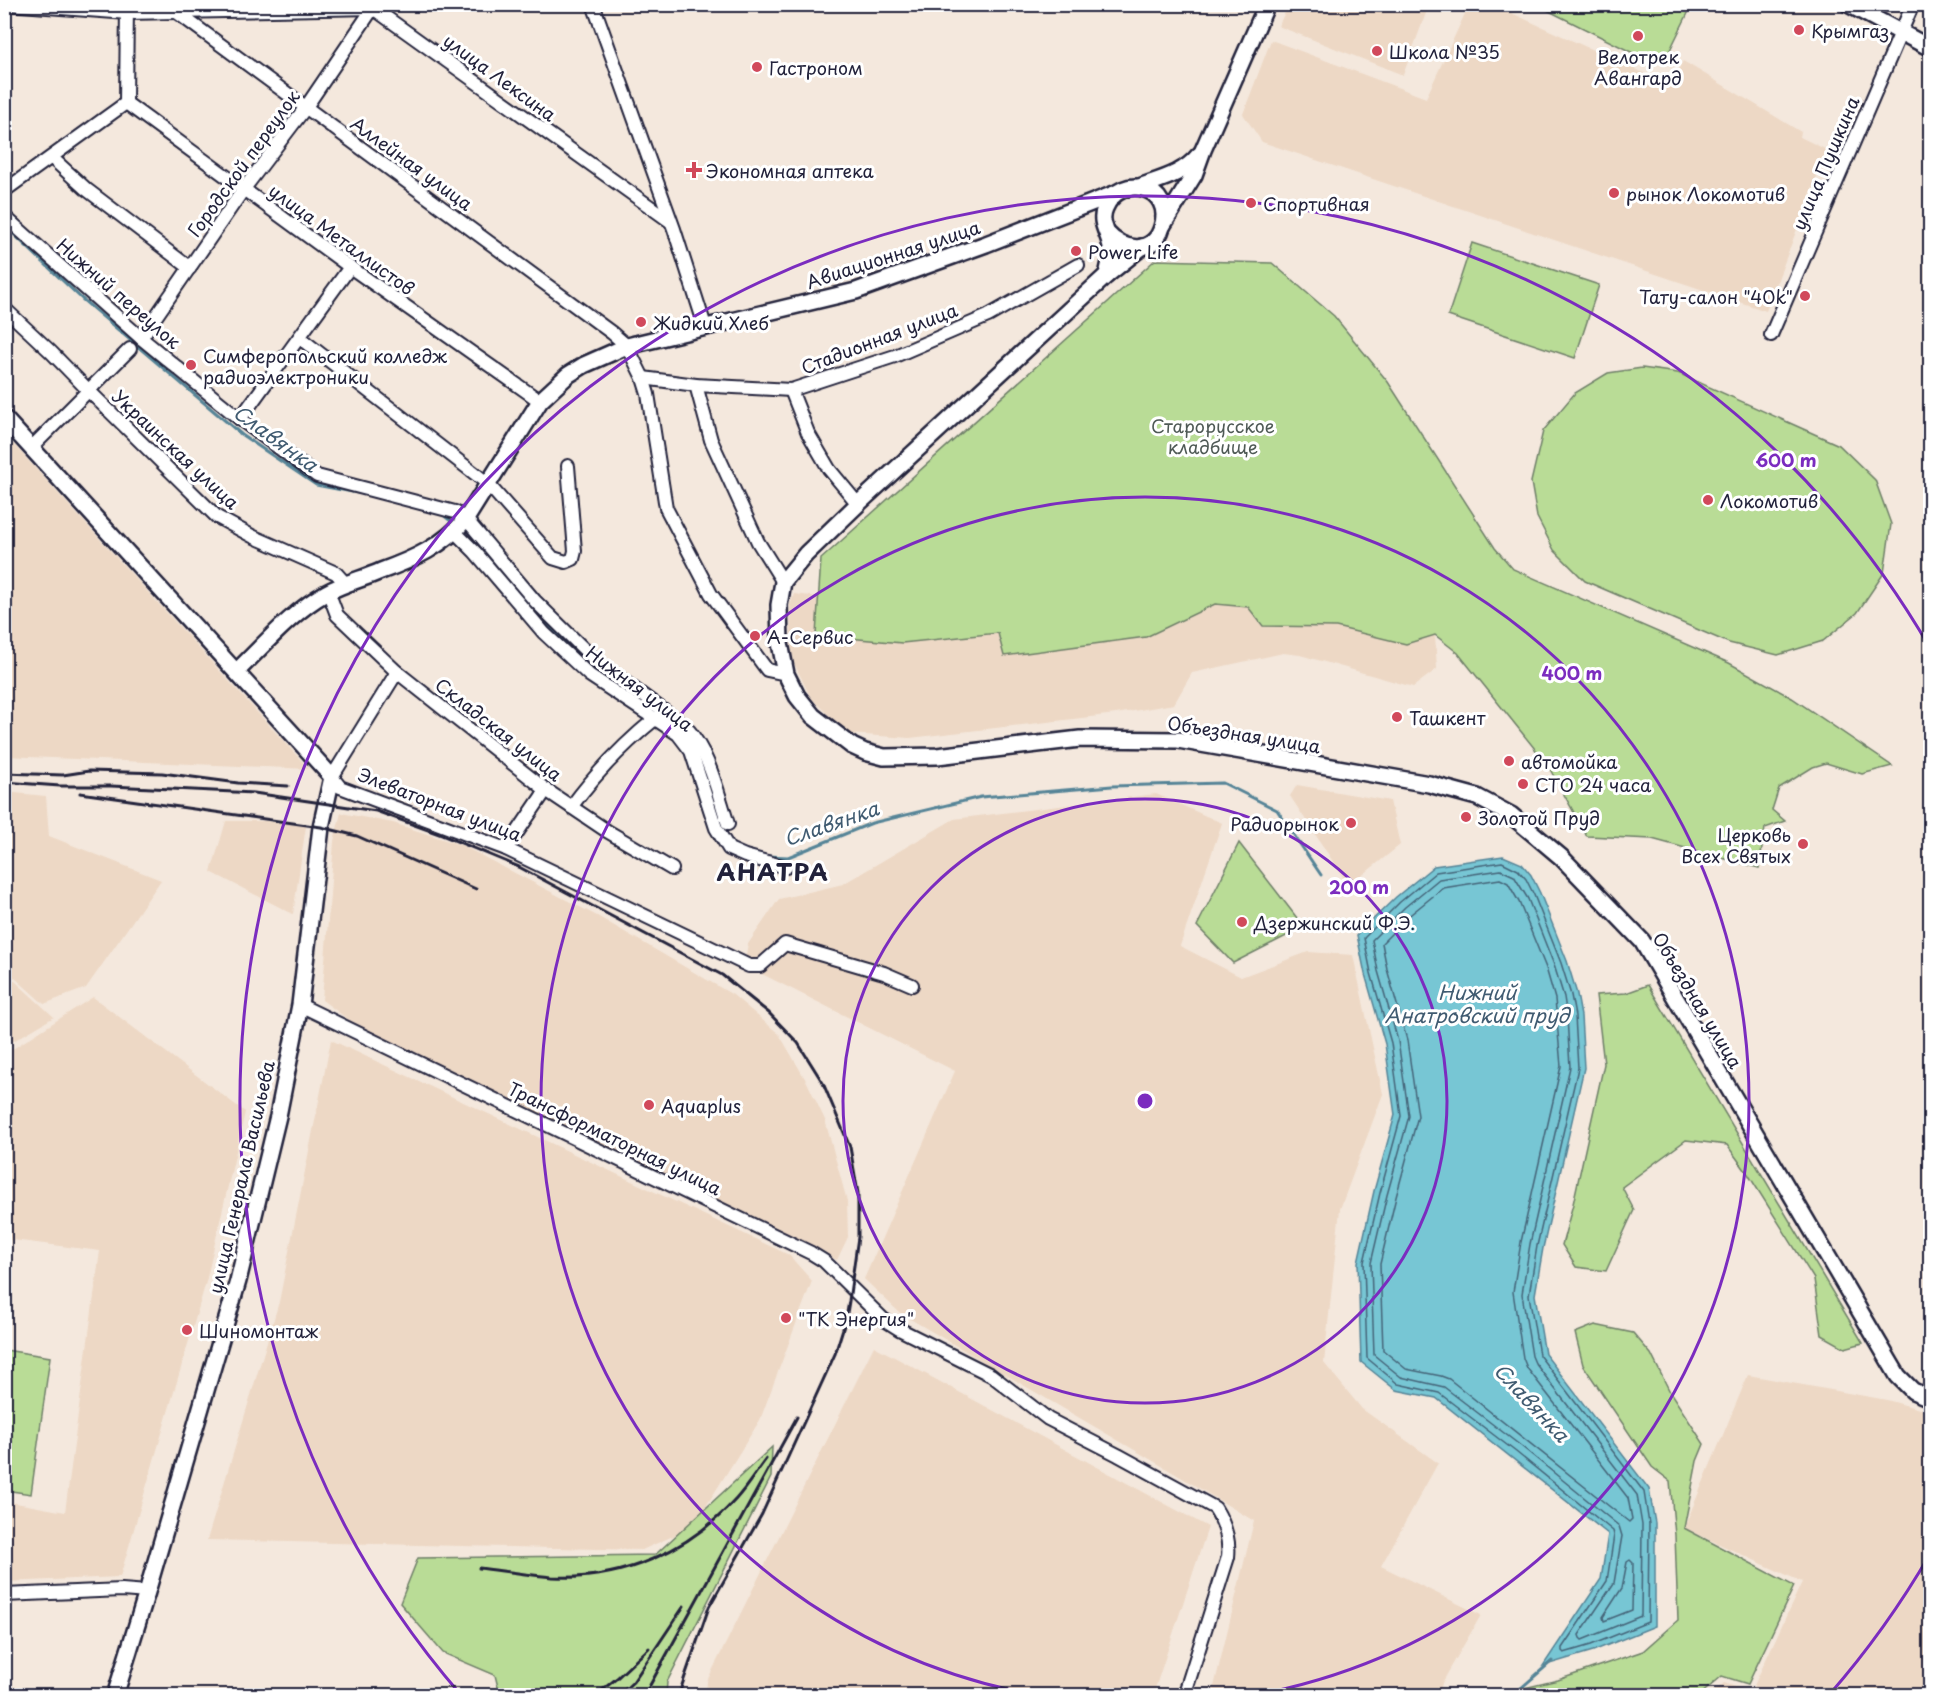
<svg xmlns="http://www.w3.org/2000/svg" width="1935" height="1700" font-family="'Playpen Sans',sans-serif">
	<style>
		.built { fill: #edd8c5 }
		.green { fill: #b9dc96; stroke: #6e7f68; stroke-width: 1.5 }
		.water { fill: #77c6d4; stroke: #558497; stroke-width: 1.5 }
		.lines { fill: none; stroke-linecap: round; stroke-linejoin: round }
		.shore { stroke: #446478; stroke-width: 1.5 }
		.stream { stroke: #558497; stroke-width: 3 }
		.minor-casing { stroke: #22223b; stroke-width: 16 }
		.major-casing { stroke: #22223b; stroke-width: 20 }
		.minor { stroke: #fff; stroke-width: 12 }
		.major { stroke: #fff; stroke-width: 15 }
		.rail { stroke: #22223b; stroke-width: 3 }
		.ring { fill: none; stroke: #7b2cbf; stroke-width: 3 }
		.poi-dot { fill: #d1495b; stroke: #fff; stroke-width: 2 }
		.labels { text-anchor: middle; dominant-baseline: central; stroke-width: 6; stroke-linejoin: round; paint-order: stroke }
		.poi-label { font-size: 18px; fill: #22223b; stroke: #fff; text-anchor: start }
		.street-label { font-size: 18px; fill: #22223b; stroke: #fff }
		.park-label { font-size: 18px; fill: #4f5a56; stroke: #fff }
		.water-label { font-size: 20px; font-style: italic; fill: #405b71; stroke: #fff }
		.district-label { font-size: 24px; font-weight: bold; letter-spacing: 1.5px; fill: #22223b; stroke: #fff }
		.centre { fill: #7b2cbf; stroke: #fff; stroke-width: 3 }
		.ring-label { font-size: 18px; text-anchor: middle; font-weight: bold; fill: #7b2cbf; stroke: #fff; stroke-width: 6; stroke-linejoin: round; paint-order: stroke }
	</style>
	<rect width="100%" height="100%" fill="#f4e8dd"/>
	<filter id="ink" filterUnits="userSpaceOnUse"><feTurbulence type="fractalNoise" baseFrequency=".0167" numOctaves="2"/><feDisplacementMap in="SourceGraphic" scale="12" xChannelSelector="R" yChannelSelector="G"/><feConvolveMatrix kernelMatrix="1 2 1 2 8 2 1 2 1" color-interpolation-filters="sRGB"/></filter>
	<g filter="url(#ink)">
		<!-- built -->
		<g class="built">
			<path d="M1289,5v-1l140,1 -26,70 -125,-49z"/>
			<path d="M1469,5h25l176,80 13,-24 118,71 -1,5 27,13 -61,161 -504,-169 -19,-28 28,-74 155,58z"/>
			<path d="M5,435l304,334 -304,-13z"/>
			<path d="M794,594l25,3 -2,38 85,8 96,-10 7,23 141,-19 69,-33 33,3 15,19 73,1 70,17 29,-9 2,34 -24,18 -113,-32 -17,-2 -91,20 -18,31 -58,10 -206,24 -62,-4 -37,-36 -19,-39 -2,-54z"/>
			<path d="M1297,785l93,16 10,44 -51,41 -59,-90z"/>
			<path d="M5,792l41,4 3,40 112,44 -75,108 -42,16 -39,-35z"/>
			<path d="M1156,794l66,29 -42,123 61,31 67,-25 45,3 30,139 -43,115 -16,154 38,46 76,54 -57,103 100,49 -39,68 -3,12h-227l42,-174 -75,-45 -279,-163 -36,-34 91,-208 -211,-106 4,-21 31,-45 64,-15 111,-65z"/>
			<path d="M341,813l52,10 68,22 138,72 134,78 46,39 28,48 18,38 22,81 1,36 -11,23 -393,-192 -95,-48 -27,-20 12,-159z"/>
			<path d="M226,821h39l41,5 -13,88 -82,-42z"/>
			<path d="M5,972l49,45 -49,29h-1z"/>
			<path d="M93,997l152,115 -39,170 -86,295 -115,5v-81l60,11 35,-261 -95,-12v-185z"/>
			<path d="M331,1040l458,215 23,26 -52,139 -67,107 -51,23 -435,-10 72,-238z"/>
			<path d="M874,1346l334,181 -55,168h-447l1,-14z"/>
			<path d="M1748,1375l139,25 43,12v283h-220l14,-12 27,9 51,-110 -118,-54z"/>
		</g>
		<!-- green -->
		<g class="green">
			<path d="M1537,5h155l-24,49 -19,7z"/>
			<path d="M1472,243l127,42 -24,73 -127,-42z"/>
			<path d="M1155,260l117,3 62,53 54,66 107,166 18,21 216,94 63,35 100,68 -30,8 -36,-11 -13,4 -34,21 -7,22 13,11 -20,7 -6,40 -107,-29 -65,-3 -40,-72 -89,-111 -23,-18 -29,9 -70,-17 -73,-1 -15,-19 -33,-3 -69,33 -142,19 -6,-23 -96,10 -86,-8 5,-76z"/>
			<path d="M1642,368l36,5 161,72 36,35 16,44 -7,49 -27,40 -34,28 -45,14 -49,-12 -144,-62 -31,-31 -17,-33 -6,-35 12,-51 32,-38 33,-20z"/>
			<path d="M1239,843l65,84 -71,36 -36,-37z"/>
			<path d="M1648,985l215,358 -18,5 -23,-13 -8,-56 -66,-105 -21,-29 -41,-5 -64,47 12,23 -28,61 -30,-4 -14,-22 11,-41 31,-140 -8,-69 30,-2z"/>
			<path d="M1595,1325l38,8 18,21 19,38 34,52 -7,17 -13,67 110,58 -46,98 -26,-8 -22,19h-205l63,-15 85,-29 35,-31 -3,-85 -5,-54 -18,-14 -69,-102 -8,-32z"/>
			<path d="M5,1350l45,7 -19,137 -26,-4z"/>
			<path d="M772,1447l-1,30 -104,205 -1,13h-166l-5,-20 -52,-22 -43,-50 18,-45 237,-3z"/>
		</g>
		<!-- water -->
		<path class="water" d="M1503,856l19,8 9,11 9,18 27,68 10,33 4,22 3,52 -41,180 -8,47 10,59 104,135 6,34v103l-62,25 -50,15 58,-87 7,-45 -172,-136 -40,-8 -35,-28 -3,-100 16,-71 21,-76 -10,-71 -20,-70 -8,-39 39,-38 38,-31z"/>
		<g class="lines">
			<!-- shore -->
			<g class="shore">
				<path d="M1502,862l16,8 8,9 8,16 27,68 10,32 4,21 3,52 -41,178 -8,49 10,60 105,137 5,32 -1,98 -57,23 -27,8 -2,-2v-3l45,-67 7,-46 -1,-4 -97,-79 -77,-59 -41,-9 -31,-26 -3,-96 16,-69 21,-77 -10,-73 -20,-70 -7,-35 36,-36 36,-30z"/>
				<path d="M1501,870l13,6 14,23 26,66 10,32 3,20 3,50 -40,177 -8,50 10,62 3,7 102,132 5,30 -1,91 -59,24 -2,-2 -1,-3 35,-52 8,-47 -3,-10 -98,-80 -77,-59 -43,-10 -27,-22 -3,-92 16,-68 22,-79 -11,-75 -20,-70 -6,-31 33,-33 34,-28z"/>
				<path d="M1500,879l8,4 11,19 27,66 9,31 6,67 -40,176 -8,50 10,66 4,10 101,130 4,21 -3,3 -180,-143 -8,-3 -35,-7 -23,-19 -3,-86 16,-67 22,-81 -11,-76 -20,-71 -5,-26 29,-29 32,-26z"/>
				<path d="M1630,1560l3,3 -1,47 -28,11 -1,-4 19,-29 5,-26z"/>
			</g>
			<!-- stream -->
			<g class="stream">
				<path d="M4,225l78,74 160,136 74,50 47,9"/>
				<path d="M442,514l10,8"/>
				<path d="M524,600l68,69 37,23"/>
				<path d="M703,767l11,37"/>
				<path d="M719,819l9,18"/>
				<path d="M767,856l21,1 84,-34 109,-26 131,-11 111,-3 54,27 44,65"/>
				<path d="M1512,1696l40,-35"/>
			</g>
			<!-- minor casing -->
			<g class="minor-casing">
				<g id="minor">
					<path d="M7,4l121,9 245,-5 297,213"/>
					<path d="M593,4l81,225 31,97"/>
					<path d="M175,11l437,322 15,13 16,32 5,16 18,114 45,86 56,76 19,4"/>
					<path d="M126,103l224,164 190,134"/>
					<path d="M52,158l34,31 104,79"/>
					<path d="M4,191l122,-88 1,-99"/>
					<path d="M4,216l137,122 99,81 77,57 138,36 11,7 69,82 61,60 90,66c24,27 31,64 42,97"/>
					<path d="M4,308l47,44 37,38 129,127 35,19 84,37 9,10"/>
					<path d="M1771,335l142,-331"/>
					<path d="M141,338l102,-148 63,-83 67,-99"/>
					<path d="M300,338l187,145 66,75 13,4 7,-3 2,-8 -7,-85"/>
					<path d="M643,378l53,7 95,5 104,-34 93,-40 90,-51"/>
					<path d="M696,385l15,55 47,102 25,40"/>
					<path d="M791,390l17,43 21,36 29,35"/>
					<path d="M240,419l110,-152"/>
					<path d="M32,447l98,-98"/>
					<path d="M455,532l20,20 69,81 45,42 89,59 13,17 25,77 13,21 16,7 41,11"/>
					<path d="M328,591l9,24 60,57 149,118 61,41 65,38"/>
					<path d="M397,672l-65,105 8,10 166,62 243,117h11l25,-22 99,29 28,12"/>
					<path d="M571,807c25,-34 53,-63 85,-89"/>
					<path d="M506,849l40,-59"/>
					<path d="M300,1005l511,248 13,8 59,58 16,10 92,46 57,44 70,36 97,53c10,16 15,31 13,49l-44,139"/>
					<path d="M4,1595l118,-5 25,2"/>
				</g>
			</g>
			<!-- major casing -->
			<g class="major-casing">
				<g id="major">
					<path d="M1848,4l82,44"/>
					<path d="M1139,187c22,-8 45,-13 60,-32"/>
					<path d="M1163,225l31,-50 9,-25 64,-146"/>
					<path d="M1107,233c16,19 47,22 55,-6 13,-40 -41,-56 -57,-19 -7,15 5,26 6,40 1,9 -2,18 -4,27"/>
					<path d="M1142,247l-35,28 -249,229 -52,50 -23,28 -4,23 1,38 6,31 11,22 16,20 39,30 13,6 19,5 53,-1 143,-17 98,1 251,44 48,13 34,18 50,42 81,84 256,435 15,15 17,7"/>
					<path d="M4,418l328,359 -11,50 -21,178 -22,111 -40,165 -91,311 -32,104"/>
					<path d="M237,671c28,-27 55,-59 89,-78 18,-10 37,-14 55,-22 33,-12 62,-25 85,-52l74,-118 28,-26 16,-10 43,-19 229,-55 130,-47 128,-50"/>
				</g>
			</g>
			<!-- minor -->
			<use href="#minor" class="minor"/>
			<!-- major -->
			<use href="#major" class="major"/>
			<!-- rail -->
			<g class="rail">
				<path d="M4,773l59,2 26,-4 73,2 76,10 50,3"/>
				<path d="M4,782l56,4h51l143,7 122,18 66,24 77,32 203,108 47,38 29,30 25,40 27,64 8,46v44l-9,64 -3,18 -11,35 -73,160 -53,93 -28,81 -1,8"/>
				<path d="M80,793l241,34 36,9 119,53"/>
				<path d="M479,1568c24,3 49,7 73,9 70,4 137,-26 184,-78 11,-12 20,-27 30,-40"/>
				<path d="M595,1696l22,-18 32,-30"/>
				<path d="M618,1696l15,-14 51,-76"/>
				<path d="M644,1696l153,-279"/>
			</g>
		</g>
	</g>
	<!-- distance rings -->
	<g class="ring">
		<circle cx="1145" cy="1101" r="302"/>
		<path d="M1035 1695A604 604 0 1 1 1255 1695"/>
		<path d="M1930 1554A906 906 0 0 1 1829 1695M461 1695A906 906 0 1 1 1930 648"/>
	</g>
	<!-- markers -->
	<g class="poi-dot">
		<circle cx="1799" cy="30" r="6"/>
		<circle cx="1638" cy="36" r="6"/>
		<circle cx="1377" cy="51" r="6"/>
		<circle cx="757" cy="67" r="6"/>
		<path d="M691 161h6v6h6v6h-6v6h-6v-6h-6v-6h6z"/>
		<circle cx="1614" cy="193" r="6"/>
		<circle cx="1251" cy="203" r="6"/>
		<circle cx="1076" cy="251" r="6"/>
		<circle cx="1805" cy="296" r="6"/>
		<circle cx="641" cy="322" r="6"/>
		<circle cx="191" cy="365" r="6"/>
		<circle cx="1708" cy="500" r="6"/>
		<circle cx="755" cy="636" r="6"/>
		<circle cx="1397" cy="717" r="6"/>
		<circle cx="1509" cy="761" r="6"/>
		<circle cx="1523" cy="784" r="6"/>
		<circle cx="1466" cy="817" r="6"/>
		<circle cx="1351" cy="823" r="6"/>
		<circle cx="1803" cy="844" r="6"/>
		<circle cx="1242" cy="922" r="6"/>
		<circle cx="649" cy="1105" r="6"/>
		<circle cx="786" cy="1318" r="6"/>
		<circle cx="187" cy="1330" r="6"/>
	</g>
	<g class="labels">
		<!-- poi labels -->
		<g class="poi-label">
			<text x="1811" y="30">Крымгаз</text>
			<text x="1389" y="51">Школа №35</text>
			<text x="1638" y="56" text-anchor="middle">Велотрек<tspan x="1638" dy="21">Авангард</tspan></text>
			<text x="769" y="67">Гастроном</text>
			<text x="706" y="170">Экономная аптека</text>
			<text x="1626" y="193">рынок Локомотив</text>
			<text x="1263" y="203">Спортивная</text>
			<text x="1088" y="251">Power Life</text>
			<text x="1793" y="296" text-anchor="end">Тату-салон "40k"</text>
			<text x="653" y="322">Жидкий Хлеб</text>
			<text x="203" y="355">Симферопольский колледж<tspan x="203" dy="21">радиоэлектроники</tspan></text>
			<text x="1720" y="500">Локомотив</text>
			<text x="767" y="636">А-Сервис</text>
			<text x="1409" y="717">Ташкент</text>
			<text x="1521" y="761">автомойка</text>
			<text x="1535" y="784">СТО 24 часа</text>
			<text x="1478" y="817">Золотой Пруд</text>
			<text x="1339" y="823" text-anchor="end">Радиорынок</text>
			<text x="1791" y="834" text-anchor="end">Церковь<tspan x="1791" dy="21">Всех Святых</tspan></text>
			<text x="1254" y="922">Дзержинский Ф.Э.</text>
			<text x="661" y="1105">Aquaplus</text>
			<text x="798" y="1318">"ТК Энергия"</text>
			<text x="199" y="1330">Шиномонтаж</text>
		</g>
		<!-- street labels -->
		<g class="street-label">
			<text transform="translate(500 77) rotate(36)">улица Лексина</text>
			<text transform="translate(243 163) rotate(-54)">Городской переулок</text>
			<text transform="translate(412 163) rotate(36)">Аллейная улица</text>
			<text transform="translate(1825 163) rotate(-67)">улица Пушкина</text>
			<text transform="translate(342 239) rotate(36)">улица Металлистов</text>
			<text transform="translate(893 254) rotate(-18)">Авиационная улица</text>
			<text transform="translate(119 293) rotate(41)">Нижний переулок</text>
			<text transform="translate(879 338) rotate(-21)">Стадионная улица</text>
			<text transform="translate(176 449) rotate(43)">Украинская улица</text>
			<text transform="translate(640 688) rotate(37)">Нижняя улица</text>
			<text transform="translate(499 729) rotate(38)">Складская улица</text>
			<text transform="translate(1244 734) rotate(9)">Объездная улица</text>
			<text transform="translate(440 804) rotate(21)">Элеваторная улица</text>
			<text transform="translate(1698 1000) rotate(59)">Объездная улица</text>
			<text transform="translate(615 1138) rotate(26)">Трансформаторная улица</text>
			<text transform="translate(241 1177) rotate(-77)">улица Генерала Васильева</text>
		</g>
		<!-- park labels -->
		<g class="park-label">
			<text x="1213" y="425">Старорусское<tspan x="1213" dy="21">кладбище</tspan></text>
		</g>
		<!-- water labels -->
		<g class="water-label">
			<text transform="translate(276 438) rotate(36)">Славянка</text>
			<text transform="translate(831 823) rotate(-19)">Славянка</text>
			<text x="1477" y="992">Нижний<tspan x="1477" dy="23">Анатровский пруд</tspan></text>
			<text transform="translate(1532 1402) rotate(47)">Славянка</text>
		</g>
		<!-- district labels -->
		<g class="district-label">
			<text x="773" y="871">АНАТРА</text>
		</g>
	</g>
	<circle cx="1145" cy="1101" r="9" class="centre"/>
	<g class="ring-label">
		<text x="1786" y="467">600 m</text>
		<text x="1572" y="680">400 m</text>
		<text x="1359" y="894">200 m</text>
	</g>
	<!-- margin -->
	<rect width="1935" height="1700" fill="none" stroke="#fff" stroke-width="24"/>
	<rect x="12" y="12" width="1911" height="1676" fill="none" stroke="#22223b" stroke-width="2" filter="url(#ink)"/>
</svg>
